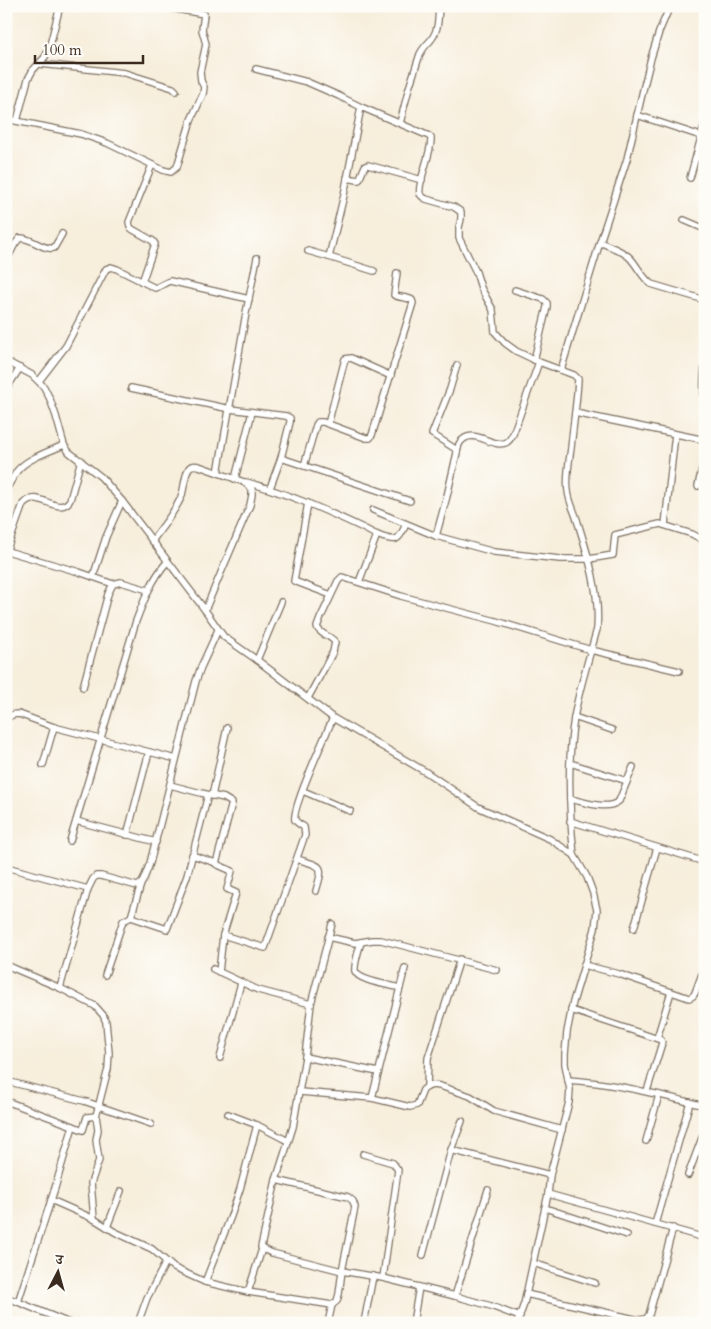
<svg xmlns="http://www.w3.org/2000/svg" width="711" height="1329" font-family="Cardo,'Noto Serif Devanagari',serif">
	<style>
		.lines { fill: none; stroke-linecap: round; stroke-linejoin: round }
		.minor-casing { stroke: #7d6f60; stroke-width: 8 }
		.minor { stroke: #fff; stroke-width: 5.5 }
	</style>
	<rect width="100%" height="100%" fill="#fdfcf7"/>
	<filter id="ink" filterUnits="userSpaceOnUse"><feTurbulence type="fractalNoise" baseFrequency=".02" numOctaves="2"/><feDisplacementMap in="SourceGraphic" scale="10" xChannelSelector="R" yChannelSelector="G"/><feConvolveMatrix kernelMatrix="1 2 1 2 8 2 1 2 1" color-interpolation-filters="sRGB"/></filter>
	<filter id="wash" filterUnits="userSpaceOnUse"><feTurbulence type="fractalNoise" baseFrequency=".0096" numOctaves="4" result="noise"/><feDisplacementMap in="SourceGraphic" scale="20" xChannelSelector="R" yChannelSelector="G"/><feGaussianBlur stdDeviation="1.12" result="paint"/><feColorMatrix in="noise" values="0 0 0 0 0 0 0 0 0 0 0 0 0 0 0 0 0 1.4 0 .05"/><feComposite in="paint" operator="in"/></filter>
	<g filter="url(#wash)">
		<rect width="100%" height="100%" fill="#f7eedc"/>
	</g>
	<g filter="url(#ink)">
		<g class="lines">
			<!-- minor casing -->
			<g class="minor-casing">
				<g id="minor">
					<path d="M40,64l85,9 48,15 3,3"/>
					<path d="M256,69l51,13 32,14 22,11 68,29 2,2c1,15 -14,45 -11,56 2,3 3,3 6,5l28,8 7,5v7l-2,8v11l17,34 5,16 12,22 2,22 10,11 11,8 23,11 35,13 4,4c-1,23 -5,46 -7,69 -2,14 -5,29 -3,43 1,11 7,21 10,32 11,35 22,70 19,106 -8,29 -18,60 -23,89 -7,45 -5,92 0,137"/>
					<path d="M361,107l-17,88 -15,62 45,14"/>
					<path d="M637,115l64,21"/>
					<path d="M6,119l75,15 26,9 56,27 8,2 6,-5 14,-47 12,-26 1,-7 -3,-6 -1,-9 6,-28 -4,-14 2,-16 -45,-8"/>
					<path d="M17,121l11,-42 5,-9 12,-13 4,-8 11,-43"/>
					<path d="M400,123l9,-35 11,-34c3,-6 6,-9 10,-13 9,-10 8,-22 9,-35"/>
					<path d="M696,157l9,2"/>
					<path d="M347,178l11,2h1l6,-14 3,-1 54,15"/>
					<path d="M690,178l15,-55"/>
					<path d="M684,220l21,9"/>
					<path d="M600,242c10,5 23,8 31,17 7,8 11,18 20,25l54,16"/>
					<path d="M308,251l21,6"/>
					<path d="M6,261l9,-17 5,-6c13,0 22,12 34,10l8,-14"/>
					<path d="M142,282l13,-38 -2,-3 -21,-12 -2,-2 -1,-5 23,-57"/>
					<path d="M515,290l28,9 4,4v4l-13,53"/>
					<path d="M6,361l26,14 12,12 6,12 6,17 8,29 5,7 32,25 21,24 83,109 19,27 33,23 76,58 93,54 52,35 72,32 24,16 13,22 6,16 4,17 -2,19 -22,73 -6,30 -2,22v10l5,26 -1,12 -19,73 -2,19 -24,110 -7,19"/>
					<path d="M457,365l-7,24 -18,45 25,16"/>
					<path d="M705,367c-2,11 -1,22 -1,33 0,8 -1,16 1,25"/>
					<path d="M561,370l39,-128 27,-83 16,-69 8,-32 8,-26 11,-26"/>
					<path d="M39,381l27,-35 40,-77 5,-2 6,2 38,19c6,-2 9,-5 15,-7l79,18"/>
					<path d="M131,388l99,21 56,7 4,2v4l-9,36 129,43"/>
					<path d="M6,389l14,-21"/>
					<path d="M575,413l130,27"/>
					<path d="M328,424l17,-65 6,-1 40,18"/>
					<path d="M304,466l12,-41 2,-3h5l43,16h4l2,-3 41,-132 -1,-3c-5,-3 -13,-2 -18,-5l3,-22"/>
					<path d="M218,473l28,-160 11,-55"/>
					<path d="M235,479l17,-67"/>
					<path d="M246,482c41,11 79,28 117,46 7,4 25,13 33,11 5,-2 8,-11 10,-15"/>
					<path d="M6,486h2c3,-5 6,-10 9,-15 9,-12 33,-20 47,-26"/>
					<path d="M698,486l7,-31"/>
					<path d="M270,488l11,-30"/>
					<path d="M308,503l-14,78 37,14"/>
					<path d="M373,510l63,26 58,16 66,7h29l24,-4 2,-20 45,-11 32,10 13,7"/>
					<path d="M665,525l10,-91"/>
					<path d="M436,536l11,-40 12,-52c13,-19 32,4 46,-1 4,-1 6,-5 8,-9l26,-72"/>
					<path d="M152,541c10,-14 24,-30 30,-46 2,-7 3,-21 7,-27 2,-3 6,-3 10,-2l45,16 8,7v6l-2,10 -45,105"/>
					<path d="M7,551l72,21 34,12"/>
					<path d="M6,552l17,-48c15,-17 35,14 47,-4l11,-40"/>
					<path d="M93,577l13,-40 16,-36"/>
					<path d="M359,582l18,-47"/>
					<path d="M257,660l24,-58"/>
					<path d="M83,687l25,-93 5,-10 8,-2 27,8"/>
					<path d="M308,698l25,-46 2,-10c-5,-7 -15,-7 -18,-15l3,-8 18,-38 4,-4 59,19 95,25 95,29 88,21"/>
					<path d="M574,717l38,13"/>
					<path d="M6,720c4,-5 7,-6 13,-6l35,13 122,32"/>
					<path d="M570,763l57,18"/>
					<path d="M43,765l11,-38"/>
					<path d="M170,785l31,8 23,5 8,5 -16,61 16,7 -5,18 9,4 -13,42 42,13 40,-113 -1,-8c-3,-2 -7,-4 -9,-7 -4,-10 32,-88 38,-102"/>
					<path d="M303,791l47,20"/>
					<path d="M212,796l15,-68"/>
					<path d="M570,799c15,3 37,12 49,2l14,-34"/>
					<path d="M76,821l80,21"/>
					<path d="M570,821l135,41"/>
					<path d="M127,835l22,-83"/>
					<path d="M70,841l66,-220c8,-21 16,-42 31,-59"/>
					<path d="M192,855l24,8"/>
					<path d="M297,859c26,8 27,5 19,32"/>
					<path d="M6,867l82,22"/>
					<path d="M131,917l36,12 20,-53 21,-81"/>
					<path d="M332,924l-21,80 -6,53 -12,70 -17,53 -15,67 4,3 7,3 70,18 41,7 72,18 36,10 29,11"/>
					<path d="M634,928l23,-80"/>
					<path d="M328,937l27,6 17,-3h9l116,30"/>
					<path d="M361,942c-2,7 -7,22 -6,29 3,10 35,14 45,17"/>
					<path d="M6,965l54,23 35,18 8,9 3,7 3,31 -1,16 -12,47 2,14 -2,10 3,20 -8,23 3,36"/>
					<path d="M584,965l35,9 70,24 4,-2 2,-3 10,-27"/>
					<path d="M213,969l45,21 53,14"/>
					<path d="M219,972l4,-37"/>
					<path d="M105,975l18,-54 8,-4 10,-33"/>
					<path d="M60,988l28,-99 5,-10 3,-3h5l36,10 4,-2 2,-3 7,-18 46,-182 5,-14 17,-37"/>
					<path d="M571,1010l90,30 1,3 -15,48"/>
					<path d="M657,1038l14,-46"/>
					<path d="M305,1057l73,15"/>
					<path d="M220,1058l21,-75"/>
					<path d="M568,1080c47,3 92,15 137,26"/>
					<path d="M6,1081l78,20 67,23"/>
					<path d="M427,1087l1,-29 32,-99"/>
					<path d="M300,1092l72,6 38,9 7,-2 6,-15 4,-3 6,-2 7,1 30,10 24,15 68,19"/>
					<path d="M372,1098l33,-130"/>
					<path d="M6,1101l67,25 -18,62 -37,114"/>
					<path d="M228,1114l29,11 31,16"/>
					<path d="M73,1126l10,4 4,-13 9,-1"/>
					<path d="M646,1141l13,-46"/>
					<path d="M451,1150l99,25"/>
					<path d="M363,1154l30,9 5,7 -15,108"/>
					<path d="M688,1175l17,-45"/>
					<path d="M548,1194l157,44"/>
					<path d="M51,1200l43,19 21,13 37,17 22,19 31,14 43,10 84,13 5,-4 2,-7 3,-23 13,-64 -2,-6 -5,-4 -72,-17"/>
					<path d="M545,1208l82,27"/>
					<path d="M655,1224l35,-122"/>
					<path d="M107,1227l14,-36"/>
					<path d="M423,1255l28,-105 11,-29"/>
					<path d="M533,1263l62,20"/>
					<path d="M205,1282l26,-66 9,-27 17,-64"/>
					<path d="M248,1292l14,-43"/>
					<path d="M526,1294l113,26 7,-1 3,-4 24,-87"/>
					<path d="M455,1296l33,-106"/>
					<path d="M6,1297l63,26"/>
					<path d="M646,1319l13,4"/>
					<path d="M79,1323h11"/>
					<path d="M138,1323l9,-25 19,-36"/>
					<path d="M328,1323l4,-18"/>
					<path d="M364,1323l9,-47"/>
					<path d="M413,1323l6,-36"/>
				</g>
			</g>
			<!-- minor -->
			<use href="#minor" class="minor"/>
		</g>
	</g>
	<!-- margin -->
	<rect width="711" height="1329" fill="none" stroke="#fdfcf7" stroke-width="25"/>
	<!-- north arrow -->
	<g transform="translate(58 1272) rotate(6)" stroke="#fdfcf7" stroke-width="4" paint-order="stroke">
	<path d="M0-4L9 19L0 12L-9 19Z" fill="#3b2a1e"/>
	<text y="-8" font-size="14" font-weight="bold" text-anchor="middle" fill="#3b2a1e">उ</text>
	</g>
	<!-- scale -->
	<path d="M35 55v8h108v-8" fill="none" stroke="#3b2a1e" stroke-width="2.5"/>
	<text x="42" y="55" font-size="15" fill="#3b2a1e" stroke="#fdfcf7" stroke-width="4" paint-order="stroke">100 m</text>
</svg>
